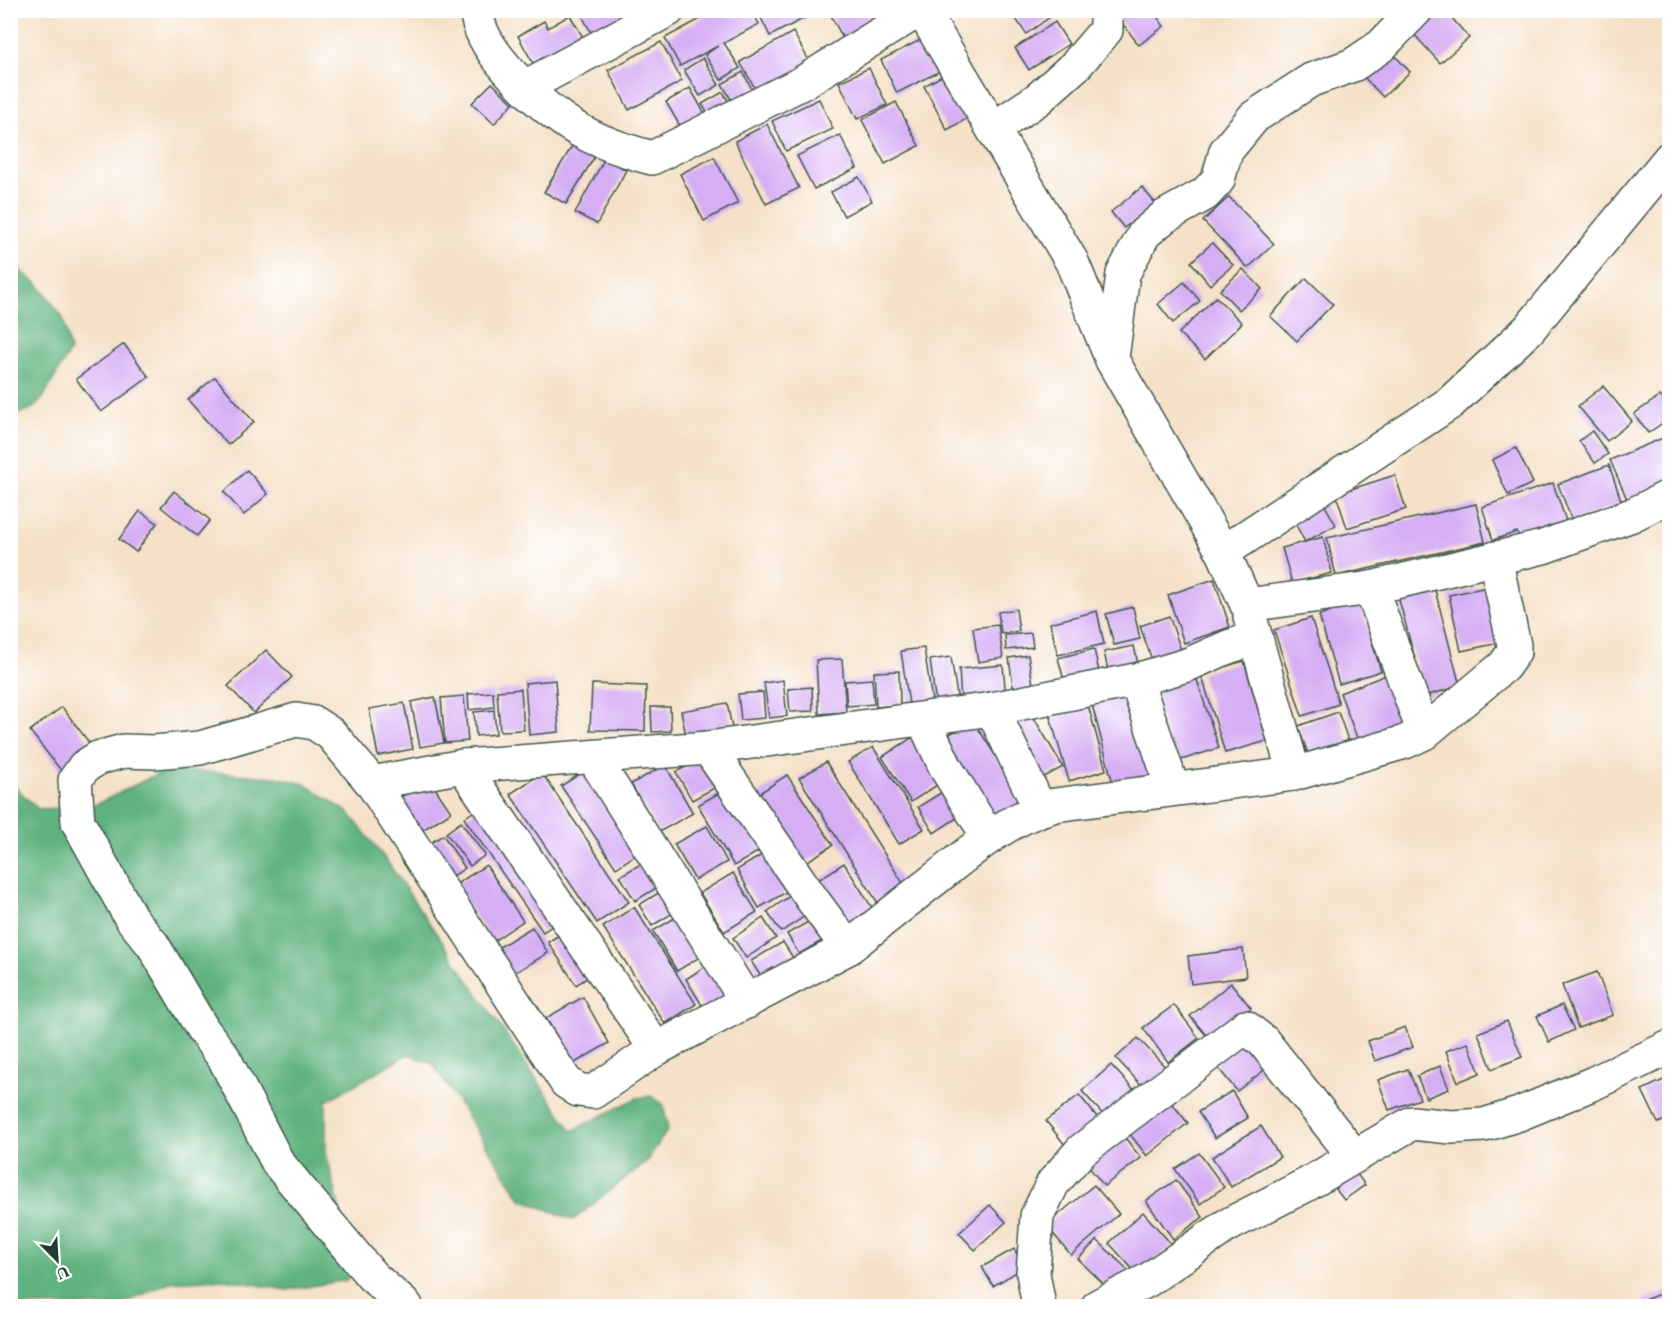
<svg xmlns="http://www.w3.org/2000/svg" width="1680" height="1317" font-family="'EB Garamond',serif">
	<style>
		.forest { fill: #61b380; stroke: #40785a; stroke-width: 1.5 }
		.building { fill: #d6aef4 }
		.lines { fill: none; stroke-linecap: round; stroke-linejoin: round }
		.street-casing { stroke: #3f564a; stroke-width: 36 }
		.street { stroke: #fff; stroke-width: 33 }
	</style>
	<rect width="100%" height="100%" fill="#fff"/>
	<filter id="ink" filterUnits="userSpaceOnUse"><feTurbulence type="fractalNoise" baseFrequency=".0167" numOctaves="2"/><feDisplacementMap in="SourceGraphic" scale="12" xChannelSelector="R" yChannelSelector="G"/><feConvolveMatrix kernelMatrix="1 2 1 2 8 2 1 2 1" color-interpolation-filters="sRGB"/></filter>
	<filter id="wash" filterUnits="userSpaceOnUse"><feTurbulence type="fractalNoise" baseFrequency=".008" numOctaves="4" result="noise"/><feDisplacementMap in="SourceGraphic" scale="24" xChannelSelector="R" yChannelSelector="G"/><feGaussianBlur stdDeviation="1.35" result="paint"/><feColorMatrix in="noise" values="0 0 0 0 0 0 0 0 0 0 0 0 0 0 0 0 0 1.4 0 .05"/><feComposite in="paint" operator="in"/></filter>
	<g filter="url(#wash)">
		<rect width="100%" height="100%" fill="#f5e1c7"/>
		<!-- forest -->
		<g class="forest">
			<path d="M10,263l29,22 24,33 7,33 -27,47 -10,10 -22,9z"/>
			<path d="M167,769l109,8 29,7 44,29 37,47 186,271 65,-33 14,-2 12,8 5,25 -21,32 -74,59 -52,-21 -88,-135 -25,-10 -82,47v51l24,100 -3,28 -60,10 -63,-11 -55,3 -50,24h-108l-1,-524 28,27 53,-2z"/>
		</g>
		<g id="blocks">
			<!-- building -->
			<g class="building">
				<path d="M588,10h55l-47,31 -15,-27z"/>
				<path d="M717,10h35l7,14 -35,19 16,25 -19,12 -16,-25 13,-9 -38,20 -15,-28z"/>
				<path d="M757,10h63l-50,26z"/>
				<path d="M836,10h73l-63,34 -16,-30z"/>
				<path d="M1010,10h40l3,5 -27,19z"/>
				<path d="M1112,10h40l12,16 -25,19z"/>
				<path d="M1434,10h11l24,28 -29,25 -29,-32z"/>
				<path d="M570,15l18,31 -49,28 -21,-38 26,-15 4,7z"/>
				<path d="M1055,22l14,22 -40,26 -14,-22z"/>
				<path d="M793,32l19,34 -53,29 -19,-33z"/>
				<path d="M930,35l16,33 -49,25 -16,-33z"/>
				<path d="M661,42l21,39 -53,29 -21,-40z"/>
				<path d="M1388,48l22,24 -27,25 -23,-24z"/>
				<path d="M703,58l16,27 -19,11 -16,-26z"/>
				<path d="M869,68l18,37 -30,14 -18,-37z"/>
				<path d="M743,72l13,25 -20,11 -14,-24z"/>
				<path d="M947,73l23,44 -23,13 -23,-44z"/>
				<path d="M492,83l21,20 -19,21 -22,-21z"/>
				<path d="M690,88l18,31 -24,14 -18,-31z"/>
				<path d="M723,92l11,19 -20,12 -12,-19z"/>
				<path d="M819,99l14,30 -47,22 -14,-30z"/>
				<path d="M896,102l23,44 -34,18 -23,-44z"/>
				<path d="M767,124l32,64 -33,16 -31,-63z"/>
				<path d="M840,135l17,33 -43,21 -17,-33z"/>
				<path d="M574,143l21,13 -29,48 -22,-12z"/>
				<path d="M714,157l24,46 -34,18 -24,-47z"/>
				<path d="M605,158l21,12 -29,54 -22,-11z"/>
				<path d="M859,177l13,24 -28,15 -13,-24z"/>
				<path d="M1142,187l13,16 -31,25 -13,-16z"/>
				<path d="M1229,197l45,47 -26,24 -45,-47z"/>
				<path d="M1212,243l21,22 -23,20 -19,-23z"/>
				<path d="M1243,269l19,20 -23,21 -19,-20z"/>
				<path d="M1306,278l27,26 -36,37 -27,-25z"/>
				<path d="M1184,282l16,19 -27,22 -15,-19z"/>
				<path d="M1216,297l26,26 -37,36 -26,-26z"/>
				<path d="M124,344l25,33 -48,35 -25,-33z"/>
				<path d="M215,377l39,45 -26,23 -40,-45z"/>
				<path d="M1603,386l29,35 -25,20 -29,-35z"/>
				<path d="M1660,396l10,12v10l-22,15 -14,-19z"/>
				<path d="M1592,431l16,23 -13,9 -16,-22z"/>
				<path d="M1670,435v46l-43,18 -17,-39z"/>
				<path d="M1516,448l17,35 -25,12 -16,-35z"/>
				<path d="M1609,465l13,38 -50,18 -14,-37z"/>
				<path d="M247,470l21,24 -24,21 -20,-23z"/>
				<path d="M1395,475l11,34 -59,19 -11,-34z"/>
				<path d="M1553,483l13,38 -47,16 -2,-5 -24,8 -11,-33z"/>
				<path d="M174,491l36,29 -13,16 -36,-29z"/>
				<path d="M1323,502l13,23 -31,17 -12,-23z"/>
				<path d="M1476,504l9,38 -149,34 -9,-38z"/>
				<path d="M140,511l17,12 -21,29 -17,-13z"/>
				<path d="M1323,537l9,36 -40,10 -10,-35z"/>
				<path d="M1214,579l16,48 -46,16 -16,-48z"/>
				<path d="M1434,586l26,100 -35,10 -27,-100z"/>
				<path d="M1492,586l12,56 -43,9 -12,-56z"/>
				<path d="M1360,603l21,68 -42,13 -20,-69z"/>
				<path d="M1133,607l7,32 -26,6 -8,-31z"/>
				<path d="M1016,609l3,22 -18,3 -3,-22z"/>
				<path d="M1097,611l7,33 -46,11 -8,-32z"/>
				<path d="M1169,616l12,34 -29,10 -12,-34z"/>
				<path d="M1311,618l28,86 -37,12 -28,-86z"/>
				<path d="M998,625l5,33 -25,4 -5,-34z"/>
				<path d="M1031,633l2,14 -27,3 -1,-15z"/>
				<path d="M1134,646l5,23 -30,6 -5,-23z"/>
				<path d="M924,648l9,59 -23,4 -9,-60z"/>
				<path d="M1094,649l5,23 -35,8 -6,-22z"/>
				<path d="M266,650l26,27 -38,36 -26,-27z"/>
				<path d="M1028,655l6,35 -20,4 -5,-36z"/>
				<path d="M951,657l7,45 -22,3 -6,-45z"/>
				<path d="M842,659l4,53 -27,2 -3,-54z"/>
				<path d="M1244,661l23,80 -42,12 -24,-80z"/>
				<path d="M1003,665l3,32 -45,4 -2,-32z"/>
				<path d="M899,671l1,34 -24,2 -2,-35z"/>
				<path d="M1386,675l22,58 -46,18 -22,-58z"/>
				<path d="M1196,677l23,71 -44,14 -22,-71z"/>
				<path d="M872,679l2,25 -27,2 -2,-25z"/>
				<path d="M555,680l4,52 -30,3 -4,-52z"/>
				<path d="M783,680l4,36 -18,2 -5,-35z"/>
				<path d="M592,684l54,2 -1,45 -55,-1z"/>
				<path d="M812,687l1,24 -23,1 -2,-23z"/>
				<path d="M521,689l3,41 -24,1 -3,-40z"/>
				<path d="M1130,691l23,90 -38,10 -24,-90z"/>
				<path d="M493,692l1,15 -25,3 -1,-16z"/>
				<path d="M763,692l2,26 -24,2 -3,-26z"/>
				<path d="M464,696l4,45 -23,2 -4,-45z"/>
				<path d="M435,697l9,46 -24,4 -9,-45z"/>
				<path d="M1086,698l20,72 -37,11 -21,-72z"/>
				<path d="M404,703l9,46 -35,7 -9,-47z"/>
				<path d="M727,703l6,30 -46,8 -6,-30z"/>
				<path d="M62,707l32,42 -31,24 -33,-42z"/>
				<path d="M651,707h19l1,24 -19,1z"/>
				<path d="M494,710l2,24 -20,2 -2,-24z"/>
				<path d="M1030,711l33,56 -28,15 -32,-55z"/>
				<path d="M1338,712l14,39 -40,14 -14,-39z"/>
				<path d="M972,719l52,81 -33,21 -51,-80z"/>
				<path d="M916,735l29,45 -34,22 -29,-45z"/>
				<path d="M873,747l51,82 -25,15 -51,-82z"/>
				<path d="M705,757l15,28 -28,15 -16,-28z"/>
				<path d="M826,762l82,129 -27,17 -82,-130z"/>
				<path d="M665,765l28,48 -34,19 -28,-48z"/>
				<path d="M589,768l54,82 -27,18 -55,-82z"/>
				<path d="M542,773l87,129 -32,21 -87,-129z"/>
				<path d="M787,775l46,70 -30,19 -45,-70z"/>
				<path d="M429,779l22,33 -33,21 -22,-33z"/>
				<path d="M726,789l35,61 -27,16 -36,-61z"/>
				<path d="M947,789l16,25 -29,19 -16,-26z"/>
				<path d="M482,806l79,114 -18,12 -79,-114z"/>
				<path d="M461,822l24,33 -15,11 -24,-33z"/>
				<path d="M707,826l20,36 -32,18 -21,-36z"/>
				<path d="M443,835l22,33 -18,12 -23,-33z"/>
				<path d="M765,853l23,38 -29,17 -22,-38z"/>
				<path d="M646,861l15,24 -26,16 -15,-25z"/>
				<path d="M844,863l32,51 -25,16 -33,-50z"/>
				<path d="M486,865l37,56 -31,21 -37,-57z"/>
				<path d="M733,873l24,39 -33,20 -24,-39z"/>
				<path d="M668,887l13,21 -29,18 -13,-21z"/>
				<path d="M797,891l14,21 -30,20 -14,-20z"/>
				<path d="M634,907l62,97 -31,20 -62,-97z"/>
				<path d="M683,913l25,39 -31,19 -24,-40z"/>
				<path d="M763,918l13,20 -30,20 -13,-20z"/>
				<path d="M815,918l12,20 -28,16 -12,-20z"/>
				<path d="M532,927l16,26 -37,22 -15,-26z"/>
				<path d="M568,929l27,44 -19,12 -28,-43z"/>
				<path d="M783,942l14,22 -32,19 -14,-22z"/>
				<path d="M1243,949l3,28 -55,7 -3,-28z"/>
				<path d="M712,962l21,33 -27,17 -20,-33z"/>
				<path d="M1597,972l16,43 -35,13 -16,-43z"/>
				<path d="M1231,983l20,25 -40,33 -21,-25z"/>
				<path d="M583,997l26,46 -36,21 -27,-46z"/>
				<path d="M1174,1005l25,33 -31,24 -25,-34z"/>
				<path d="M1562,1005l12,25 -25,12 -12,-26z"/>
				<path d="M1507,1021l15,36 -30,12 -14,-36z"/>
				<path d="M1405,1027l8,20 -38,14 -7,-20z"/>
				<path d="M1249,1036l23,28 -35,27 -23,-28z"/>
				<path d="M1138,1038l29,31 -22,20 -29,-31z"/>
				<path d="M1468,1043l12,30 -22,9 -12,-31z"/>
				<path d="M1111,1065l25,27 -30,26 -24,-27z"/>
				<path d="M1440,1066l9,23 -23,9 -9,-22z"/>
				<path d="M1408,1069l12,30 -31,11 -11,-30z"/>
				<path d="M1670,1077v41l-12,5 -16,-33z"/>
				<path d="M1232,1091l16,27 -33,20 -17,-26z"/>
				<path d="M1079,1095l23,28 -33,27 -23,-29z"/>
				<path d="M1170,1101l18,22 -41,33 -18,-23z"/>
				<path d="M1261,1126l19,31 -49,30 -19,-30z"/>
				<path d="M1122,1134l19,24 -37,28 -19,-24z"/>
				<path d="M1199,1153l25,34 -24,17 -25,-35z"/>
				<path d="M1348,1162l17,23 -21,15 -17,-22z"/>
				<path d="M1176,1180l27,37 -30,22 -27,-38z"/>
				<path d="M1094,1185l25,29 -48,41 -25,-30z"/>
				<path d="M990,1205l16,17 -31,28 -16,-17z"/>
				<path d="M1143,1212l29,33 -34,30 -29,-32z"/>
				<path d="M1097,1240l33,32 -19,19 -33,-32z"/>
				<path d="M1014,1249l11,18 -32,19 -11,-19z"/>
				<path d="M1670,1290v16h-24l-2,-6z"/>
			</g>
		</g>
	</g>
	<g filter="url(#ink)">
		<use href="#blocks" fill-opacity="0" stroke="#3f564a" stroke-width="1.5"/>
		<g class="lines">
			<!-- street casing -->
			<g class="street-casing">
				<g id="street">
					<path d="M477,10c-1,37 58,90 86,110 26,19 59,30 89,38l150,-75 117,-73"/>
					<path d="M922,10l150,252 40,98 111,192 24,53 124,-17 172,-41 89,-32 38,-19"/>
					<path d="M525,87l143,-77"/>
					<path d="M993,129l45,-30 38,-34 30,-35v-20"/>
					<path d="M1112,358l11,-84 21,-40 20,-17 41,-23 13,-14 8,-29 28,-34 57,-37 42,-15 28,-19 35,-36"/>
					<path d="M1223,552l227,-149 79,-74 141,-171"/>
					<path d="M1371,588l53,145"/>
					<path d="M1250,617l44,157"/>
					<path d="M1136,680l37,109"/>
					<path d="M992,709l48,100"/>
					<path d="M923,719l23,49 43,70"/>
					<path d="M593,757l154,245"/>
					<path d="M463,766l193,283"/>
					<path d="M372,783l194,299 12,8 15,2 63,-43 192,-101 -36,-49 -104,-151"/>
					<path d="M848,948c30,-24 60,-48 91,-72 35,-28 71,-59 116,-71l239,-31 111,-32 19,-9 80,-67 10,-14v-7l-19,-87"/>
					<path d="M406,1306l-34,-30 -94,-113 -54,-105 -21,-28 -50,-85 -22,-27 -53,-96 -3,-42 9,-13 14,-9 26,-7 30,1 46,-4 96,-28 18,3 17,11 41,49 91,-17 245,-18 284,-39 144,-29 51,-15 41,-18 28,-9"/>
					<path d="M1039,1306l-6,-33 4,-57 16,-33 29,-33 163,-123 18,14 91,115"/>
					<path d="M1098,1306l50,-26 78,-54 80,-41 106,-62 39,4 33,-2 35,-11 75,-31 76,-36"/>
				</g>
			</g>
			<!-- street -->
			<use href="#street" class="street"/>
		</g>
	</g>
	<!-- margin -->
	<rect width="1680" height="1317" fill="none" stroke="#fff" stroke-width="36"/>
	<!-- north arrow -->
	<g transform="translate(57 1260) rotate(156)" stroke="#ffffff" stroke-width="4.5" paint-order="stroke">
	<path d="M0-4.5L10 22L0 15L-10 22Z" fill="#1f3d34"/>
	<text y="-9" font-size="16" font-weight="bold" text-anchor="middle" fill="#1f3d34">U</text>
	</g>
</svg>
